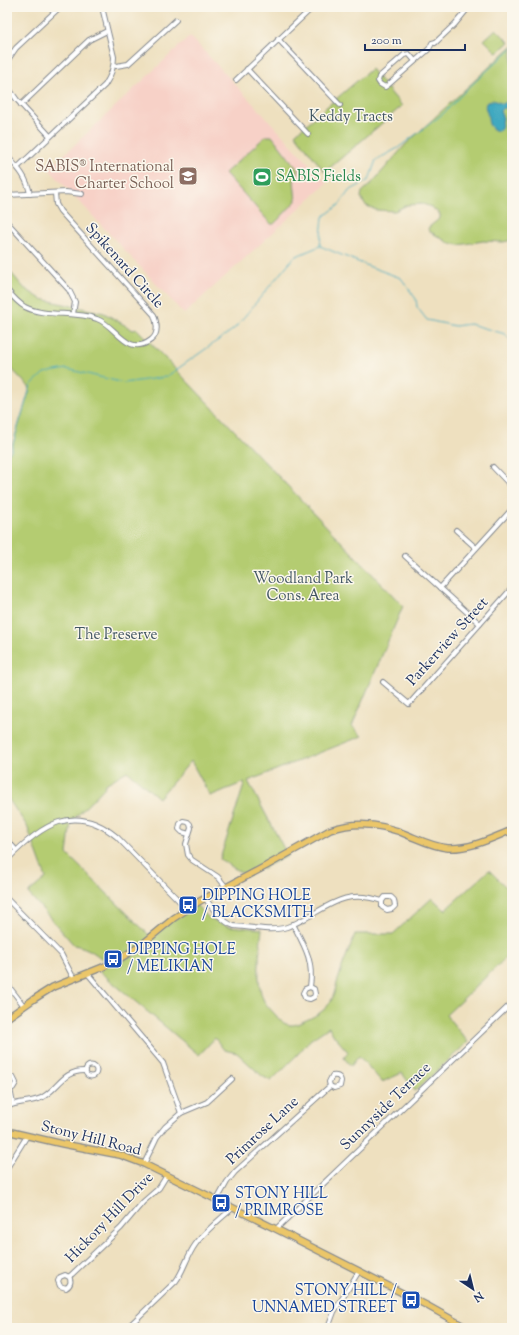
<svg xmlns="http://www.w3.org/2000/svg" width="519" height="1335" font-family="'Sorts Mill Goudy',serif">
	<style>
		.built { fill: #f7d1c7 }
		.green { fill: #b4cc71; stroke: #687e68 }
		.water { fill: #40a9c0; stroke: #2e6c8f }
		.lines { fill: none; stroke-linecap: round; stroke-linejoin: round }
		.stream { stroke: #40a9c0; stroke-width: 1 }
		.minor-casing { stroke: #84888e; stroke-width: 6 }
		.major-casing { stroke: #84888e; stroke-width: 8 }
		.minor { stroke: #fff; stroke-width: 4 }
		.major { stroke: #ebc669; stroke-width: 5.5 }
		.labels { text-anchor: middle; dominant-baseline: central; stroke-width: 3; stroke-linejoin: round; paint-order: stroke }
		.park-label { font-size: 15px; fill: #415663; stroke: #fbf7ec }
		.education-label { font-size: 15px; fill: #785e54; stroke: #fbf7ec; text-anchor: end }
		.leisure-label { font-size: 15px; fill: #27864d; stroke: #fbf7ec; text-anchor: start }
		.street-label { font-size: 15px; fill: #1b2f5e; stroke: #fbf7ec }
		.transit-label { font-size: 15px; fill: #164399; stroke: #fbf7ec; text-anchor: start }
	</style>
	<rect width="100%" height="100%" fill="#fbf7ec"/>
	<filter id="ink" filterUnits="userSpaceOnUse"><feTurbulence type="fractalNoise" baseFrequency=".025" numOctaves="2"/><feDisplacementMap in="SourceGraphic" scale="8" xChannelSelector="R" yChannelSelector="G"/><feConvolveMatrix kernelMatrix="1 2 1 2 8 2 1 2 1" color-interpolation-filters="sRGB"/></filter>
	<filter id="wash" filterUnits="userSpaceOnUse"><feTurbulence type="fractalNoise" baseFrequency=".012" numOctaves="4" result="noise"/><feDisplacementMap in="SourceGraphic" scale="16" xChannelSelector="R" yChannelSelector="G"/><feGaussianBlur stdDeviation="0.9" result="paint"/><feColorMatrix in="noise" values="0 0 0 0 0 0 0 0 0 0 0 0 0 0 0 0 0 1.4 0 .05"/><feComposite in="paint" operator="in"/></filter>
	<g filter="url(#wash)">
		<rect width="100%" height="100%" fill="#eee0bf"/>
		<!-- built -->
		<path class="built" d="M190,36l137,147 -143,131 -135,-145z"/>
		<!-- green -->
		<g class="green">
			<path d="M496,29l13,13 -12,11 -13,-13z"/>
			<path d="M512,46v194l-9,2 -20,-1 -24,4 -10,-2 -20,-12 -1,-3 12,-10v-4l-9,-7 -8,-3 -16,1 -12,6 -19,-1 -11,-5 -4,-8 1,-5 10,-9 34,-39z"/>
			<path d="M371,69l31,37 -77,66 -30,-38z"/>
			<path d="M266,136h6l26,34 -4,11 2,20 -22,23h-3l-46,-51z"/>
			<path d="M7,268l17,20 17,11 63,14 29,17 4,-1 266,277 -51,120 10,10 -114,45 40,75 -42,20 -26,-17 25,-77 -35,14 -19,-35 -32,37 -32,-27 -23,14 1,2 -34,35 -4,32 82,81 19,-15 27,-16 14,14 19,8 34,3c-2,19 -7,55 2,72 4,7 10,11 14,17 7,8 15,9 24,4 11,-5 23,-10 29,-21 4,-7 5,-17 8,-24 4,-15 11,-29 16,-43h38l39,-36 13,12 44,-40 23,23v59l-66,63 22,27 -53,49 -13,-18 -20,9 -23,-26 -8,10 -7,-8 4,-6 -14,-16 -5,-9 -19,13 -12,14 -27,27 -9,-5 -25,-23 -13,-3 -9,-12 -16,17 -100,-84 9,-7c-12,-10 -18,-16 -34,-19l-46,-52 18,-15 -19,-52 -20,-29v-341l4,-6 19,-62 -23,-24z"/>
		</g>
		<!-- water -->
		<path class="water" d="M512,99v13l-6,-4h-3l-3,3 3,7 -2,11 -3,2c-9,-2 -10,-8 -10,-15 -1,-5 -4,-8 -2,-13l7,-3 10,4z"/>
		<g class="lines">
			<!-- stream -->
			<g class="stream">
				<path d="M320,245l3,-28 16,-12 10,-14 20,-11 7,-20 22,-12 46,-35 21,-22 47,-43"/>
				<path d="M7,456l4,-6 20,-65 13,-12 23,-4 57,14 42,-6 68,-48 60,-72 26,-11 48,20 33,12 15,21 1,8 10,13 28,6 15,-2 35,10 7,8"/>
				<path d="M509,1328l2,-11h1"/>
			</g>
		</g>
	</g>
	<g filter="url(#ink)">
		<g class="lines">
			<!-- minor casing -->
			<g class="minor-casing">
				<g id="minor">
					<path d="M278,39l62,66"/>
					<path d="M435,43l20,-19 14,-17"/>
					<path d="M7,61l9,-13 44,-41"/>
					<path d="M415,61l-6,-7 -5,1 -25,22 -1,4 2,3 5,3 3,-2 41,-36 3,-6 4,-1"/>
					<path d="M114,65l2,1 12,-2 48,-44"/>
					<path d="M247,69l61,65"/>
					<path d="M236,80l77,-73"/>
					<path d="M7,86l10,14 33,36"/>
					<path d="M21,105l68,-65 18,-9"/>
					<path d="M7,156c11,12 20,21 23,38"/>
					<path d="M18,167l87,-82c6,-9 9,-17 9,-28l-12,-50"/>
					<path d="M7,195l59,-3 16,2"/>
					<path d="M7,222l62,68 6,12 -2,12"/>
					<path d="M7,290c5,6 11,13 18,17 22,11 49,3 72,12 19,6 30,39 54,21 8,-6 6,-17 3,-25l-94,-104 -4,-7 -1,-11"/>
					<path d="M493,467l19,20"/>
					<path d="M456,530l20,18"/>
					<path d="M405,556l75,68"/>
					<path d="M440,588l72,-79"/>
					<path d="M383,682l26,22 103,-116"/>
					<path d="M189,834l-7,-2 -3,-3 1,-5 3,-3 5,1 2,2 1,4 -5,16 2,11 4,5 26,17 8,10"/>
					<path d="M7,840l9,10"/>
					<path d="M7,860c33,-34 67,-59 110,-23l70,72"/>
					<path d="M205,898c8,11 16,23 29,28 15,1 38,6 53,1 6,-2 13,-6 19,-9 28,-16 42,-28 76,-17v6l5,3 5,-1 3,-3 -1,-6 -3,-3h-6l-3,4"/>
					<path d="M7,899l54,55 13,25"/>
					<path d="M293,924c12,23 21,37 17,63l4,2 1,5 -1,3 -4,2 -5,-1 -2,-5 2,-4 5,-2"/>
					<path d="M88,974l75,89 18,50"/>
					<path d="M7,984l17,22"/>
					<circle cx="91" cy="1071" r="5.5"/>
					<path d="M7,1078l6,-1 3,6 -3,5h-6"/>
					<path d="M10,1089l3,15"/>
					<path d="M7,1107c10,-6 23,-4 34,-9 18,-9 21,-28 45,-27"/>
					<path d="M144,1164l13,-27 8,-10 16,-14 26,-11 25,-23"/>
					<path d="M7,1168l20,-32"/>
					<path d="M217,1200l10,-18 8,-10 95,-86 4,2 6,-2 1,-5c-1,-5 -5,-6 -9,-5l-3,6 1,4"/>
					<path d="M276,1229l236,-226"/>
					<path d="M69,1277l-4,-2 -5,2 -2,4 2,5 6,2c4,-2 6,-7 3,-11l52,-49 22,-26 16,-14 8,-13"/>
					<path d="M127,1328l49,-47c8,-11 11,-25 19,-36 10,-14 25,-26 38,-37"/>
					<path d="M328,1328l6,-16 25,-41"/>
				</g>
			</g>
			<!-- major casing -->
			<g class="major-casing">
				<g id="major">
					<path d="M7,1018l27,-19 19,-12 50,-20 18,-9 19,-12 34,-28 26,-17 66,-35 64,-36c28,-10 54,-6 80,6 12,5 25,11 38,12 23,1 44,-10 64,-18"/>
					<path d="M7,1131l56,13 57,11 24,9 132,65 150,76 41,23"/>
				</g>
			</g>
			<!-- minor -->
			<use href="#minor" class="minor"/>
			<!-- major -->
			<use href="#major" class="major"/>
		</g>
	</g>
	<!-- icons -->
	<defs>
		<g id="school-square" transform="scale(1)"><rect x="-9" y="-9" width="18" height="18" rx="4" fill="#8d6e63" stroke="#fbf7ec"/><path d="M0-5L7-2L0 1L-7-2ZM-4 1L0 2.5L4 1V4Q0 6-4 4Z" fill="#fff"/></g>
		<g id="stadium-square" transform="scale(1)"><rect x="-9" y="-9" width="18" height="18" rx="4" fill="#2e9e5b" stroke="#fbf7ec"/><path d="M0-5a6.5 5 0 1 0 0 10a6.5 5 0 1 0 0-10ZM-3.5-1.8h7v3.6h-7Z" fill="#fff"/></g>
		<g id="bus-square" transform="scale(1)"><rect x="-9" y="-9" width="18" height="18" rx="4" fill="#1a4fb4" stroke="#fbf7ec"/><path d="M-5-6H5V4H4V6H2V4H-2V6H-4V4H-5ZM-3.5-4V0h7V-4ZM-3.5 1.2v1.5H-2V1.2ZM2 1.2v1.5H3.5V1.2Z" fill="#fff"/></g>
	</defs>
	<g fill-rule="evenodd">
		<use href="#school-square" x="188" y="176"/>
		<use href="#stadium-square" x="262" y="177"/>
		<use href="#bus-square" x="188" y="905"/>
		<use href="#bus-square" x="113" y="959"/>
		<use href="#bus-square" x="221" y="1203"/>
		<use href="#bus-square" x="411" y="1300"/>
	</g>
	<g class="labels">
		<!-- park labels -->
		<g class="park-label">
			<text x="351" y="117">Keddy Tracts</text>
			<text x="303" y="579">Woodland Park<tspan x="303" dy="17">Cons. Area</tspan></text>
			<text x="116" y="635">The Preserve</text>
		</g>
		<!-- education labels -->
		<g class="education-label">
			<text x="174" y="167">SABIS® International<tspan x="174" dy="17">Charter School</tspan></text>
		</g>
		<!-- leisure labels -->
		<g class="leisure-label">
			<text x="276" y="177">SABIS Fields</text>
		</g>
		<!-- street labels -->
		<g class="street-label">
			<text transform="translate(124 266) rotate(48)">Spikenard Circle</text>
			<text transform="translate(448 642) rotate(-48)">Parkerview Street</text>
			<text transform="translate(386 1107) rotate(-44)">Sunnyside Terrace</text>
			<text transform="translate(263 1131) rotate(-43)">Primrose Lane</text>
			<text transform="translate(91 1139) rotate(14)">Stony Hill Road</text>
			<text transform="translate(110 1218) rotate(-46)">Hickory Hill Drive</text>
		</g>
		<!-- transit labels -->
		<g class="transit-label">
			<text x="202" y="896">DIPPING HOLE<tspan x="202" dy="17">/ BLACKSMITH</tspan></text>
			<text x="127" y="950">DIPPING HOLE<tspan x="127" dy="17">/ MELIKIAN</tspan></text>
			<text x="235" y="1194">STONY HILL<tspan x="235" dy="17">/ PRIMROSE</tspan></text>
			<text x="397" y="1291" text-anchor="end">STONY HILL /<tspan x="397" dy="17">UNNAMED STREET</tspan></text>
		</g>
	</g>
	<!-- margin -->
	<rect width="519" height="1335" fill="none" stroke="#fbf7ec" stroke-width="24"/>
	<!-- north arrow -->
	<g transform="translate(473 1289) rotate(145)" stroke="#fbf7ec" stroke-width="3" paint-order="stroke">
	<path d="M0-3L7 15L0 10L-7 15Z" fill="#1b2f5e"/>
	<text y="-6" font-size="11" font-weight="bold" text-anchor="middle" fill="#1b2f5e">N</text>
	</g>
	<!-- scale -->
	<path d="M365 44v6h100v-6" fill="none" stroke="#1b2f5e" stroke-width="2"/>
	<text x="371" y="44" font-size="12" fill="#1b2f5e" stroke="#fbf7ec" stroke-width="3" paint-order="stroke">200 m</text>
</svg>
